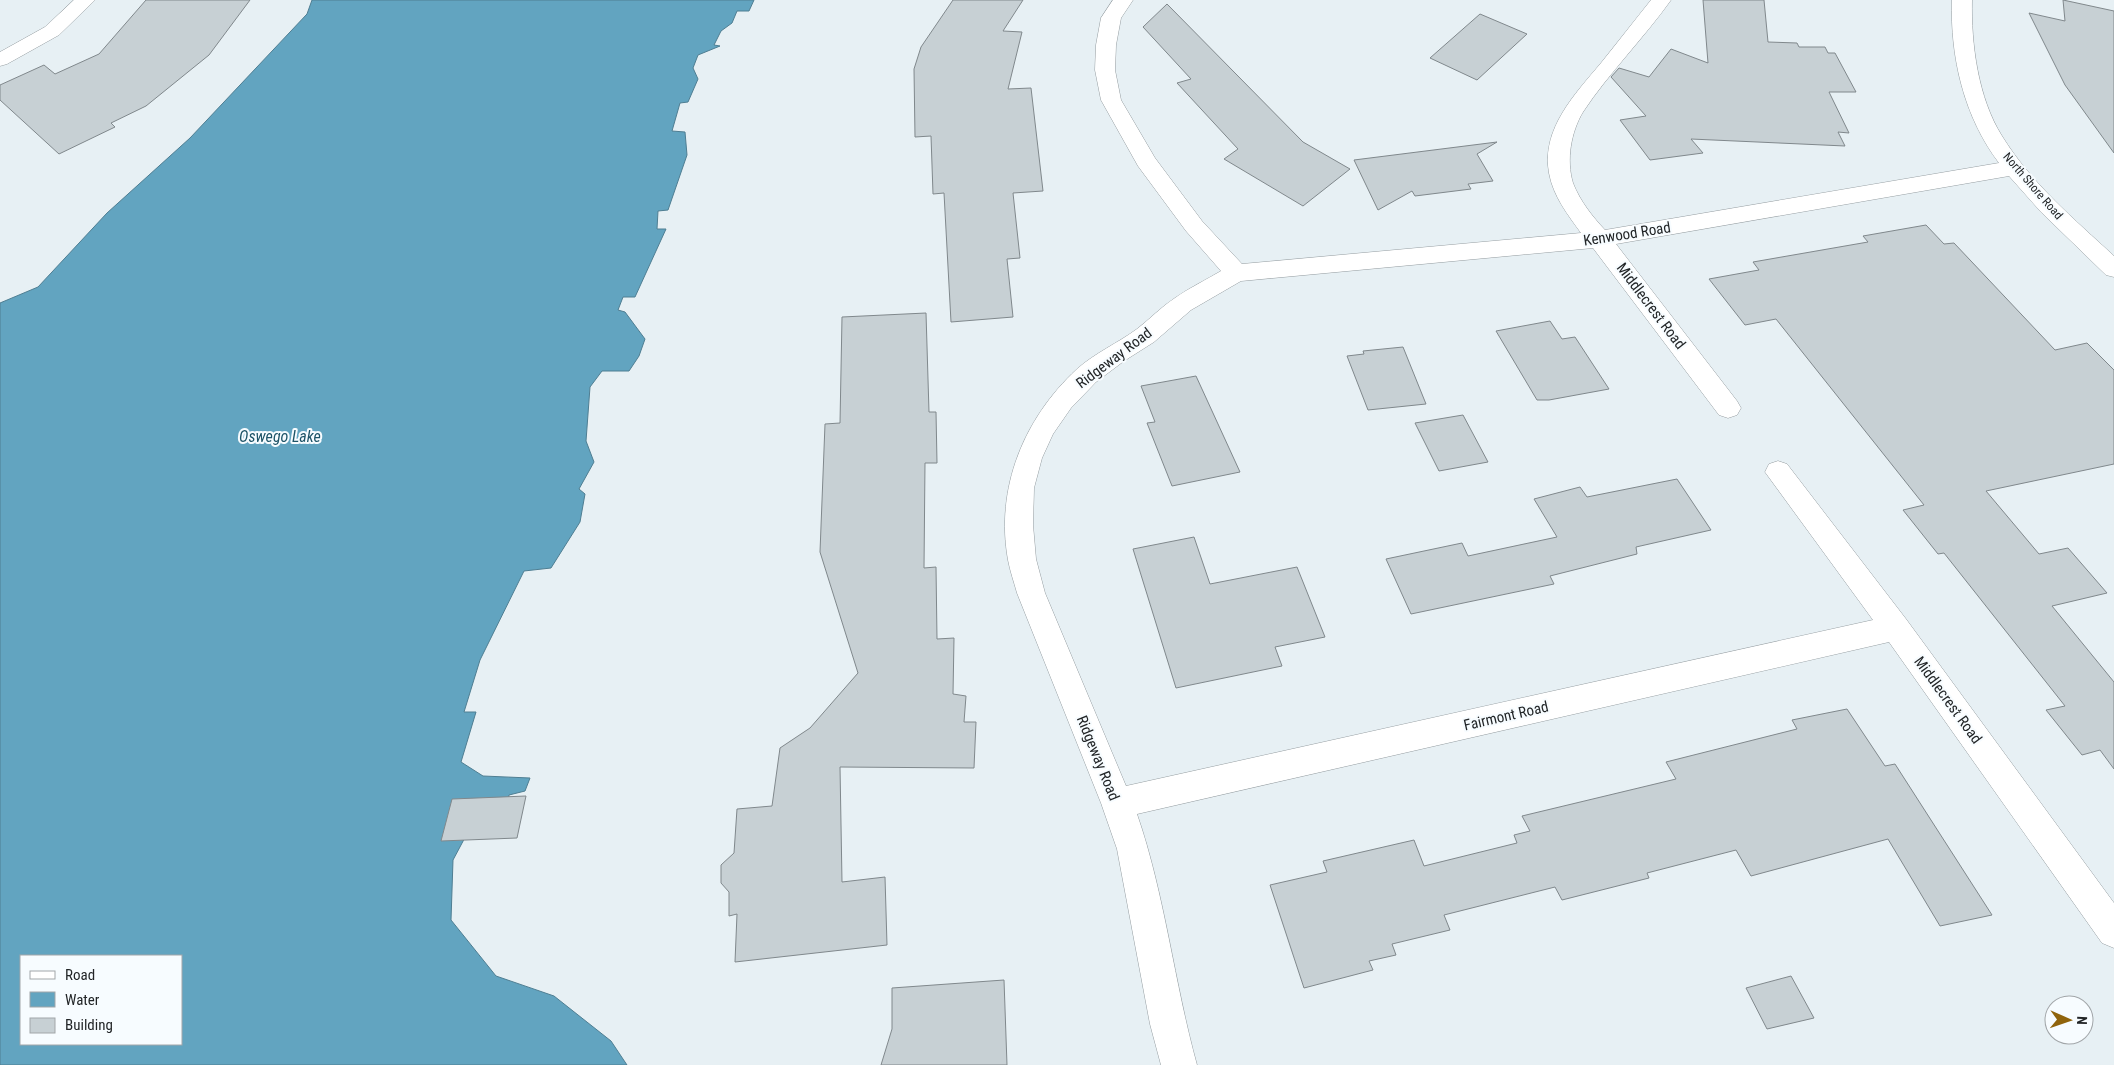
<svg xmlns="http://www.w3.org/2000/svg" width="2114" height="1065" font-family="'Roboto Condensed',sans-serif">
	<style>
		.water { fill: #62a4c0; stroke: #4f7e92; fill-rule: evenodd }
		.building { fill: #c7d0d4; stroke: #80888c }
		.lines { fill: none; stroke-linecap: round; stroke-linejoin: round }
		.minor-casing { stroke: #959da1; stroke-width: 1 }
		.minor { fill: #fff; fill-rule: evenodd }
		.labels { text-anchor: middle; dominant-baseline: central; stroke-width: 4; stroke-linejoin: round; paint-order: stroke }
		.far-street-label { font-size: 12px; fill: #222527; stroke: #f7fcff }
		.street-label { font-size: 15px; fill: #222527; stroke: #f7fcff }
		.water-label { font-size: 16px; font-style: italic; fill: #1e5468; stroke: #f7fcff }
	</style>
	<rect width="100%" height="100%" fill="#e7f0f4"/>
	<!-- water -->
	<path class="water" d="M312,0h442l-5,11h-12l-5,12 -11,8 -7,14 6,1 -22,9 -5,13 5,11 -10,23 -8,1 -8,28 13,1 2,23 -19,55 -10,1 -1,18h9l-31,68h-12l-5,13 7,2 20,27 -6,17 -10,15h-27l-12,16 -4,54 8,21 -15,27 6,5 -5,28 -29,46 -27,3 -44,89 -16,52h12l-15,50 22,14 47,2 -5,13 -16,4 -5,26 -35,9 -16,30 -2,60 45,56 58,20 57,45 16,24h-627v-762l38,-16 69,-74 83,-75 117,-124zM21,956h160v88h-160z"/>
	<!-- building -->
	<g class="building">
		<path d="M146,0h104l-41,55 -63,51 -35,17 4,4 -56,27 -59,-54v-15l44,-20 11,9 44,-20z"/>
		<path d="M953,0h70l-20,31 19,1 -14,57 23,-1 12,103 -30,2 7,65 -13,1 6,58 -62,5 -7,-129 -11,1 -2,-58 -16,1 -1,-68 7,-22z"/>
		<path d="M1703,0h61l4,42 29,1 2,4h26l3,6h7l21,39h-27l20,41 -11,-1 7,14 -154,-7 12,14 -53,7 -30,-40 26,-4 -35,-39 8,-9 30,9 22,-28 37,14z"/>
		<path d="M2063,0l51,11v142l-49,-68 -36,-72 36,8z"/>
		<path d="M1167,4l136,138 47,27 -47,37 -79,-47 14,-10 -61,-66 14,-4 -48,-52z"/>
		<path d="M1480,14l47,20 -50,46 -47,-22z"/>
		<path d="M1497,142l-20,12 16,27 -25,3 3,5 -56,7 -3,-5 -34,19 -24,-50z"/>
		<path d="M1926,225l18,19 10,-1 101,107 32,-7 27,27v94l-128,27 53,63 29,-6 39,45 -55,13 62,76v87l-14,-19 -18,5 -36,-45 19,-4 -121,-153 -6,1 -35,-44 21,-5 -148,-186 -31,6 -36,-46 50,-9 -6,-8 115,-20 -5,-6z"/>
		<path d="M926,313l3,99h7l1,51h-12l-1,105 12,-1 1,72 17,-1 -1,56 13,2 -2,26h12l-2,46 -134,-1 2,115 43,-5 2,68 -152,17 2,-48 -8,2v-24l-8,-9v-18l13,-12 3,-44 35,-3 8,-58 30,-20 48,-55 -38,-121 5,-128 15,-1 2,-106z"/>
		<path d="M1550,321l12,18 13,-2 34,52 -60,11h-12l-41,-69z"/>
		<path d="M1403,347l23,57 -58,6 -21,-54 17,-2 -1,-3z"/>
		<path d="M1196,376l44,96 -68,14 -25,-63 8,-1 -14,-36z"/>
		<path d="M1463,415l25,47 -49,9 -24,-48z"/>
		<path d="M1677,479l34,51 -75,17 1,7 -87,22 4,8 -143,30 -25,-55 76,-16 6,13 89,-19 -23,-38 46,-12 7,10z"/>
		<path d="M1194,537l16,47 87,-17 28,70 -50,10 7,19 -106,22 -43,-139z"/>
		<path d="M1847,709l38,57 10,-2 97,151 -52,11 -52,-87 -137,37 -15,-26 -89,23 2,5 -87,22 -7,-13 -111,28 6,15 -58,14 4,11 -27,6 4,9 -69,18 -34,-103 57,-13 -4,-11 91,-21 10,26 93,-23 -3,-8 16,-4 -8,-15 154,-37 -10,-17 131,-33 -5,-9z"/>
		<path d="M526,796l-9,42 -76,3 11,-42z"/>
		<path d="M1791,976l23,42 -47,11 -21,-41z"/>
		<path d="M1004,980l3,85h-126l11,-36v-41z"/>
	</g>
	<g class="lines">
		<!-- minor casing -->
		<g class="minor-casing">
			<g id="minor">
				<path d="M74,0h21l-36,35 -52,29 -7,2v-14l45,-25z"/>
				<path d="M1113,0h20l-12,18 -5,27 -1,25 6,30 34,58 47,63 40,43 339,-31c-13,-18 -28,-37 -32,-60 -8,-44 26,-79 52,-110 17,-21 33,-42 50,-63h20c-27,38 -63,74 -88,112 -12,20 -17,48 -10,71 7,18 19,33 32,47l394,-67c-35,-46 -49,-106 -47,-163h20c-1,44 6,98 30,136 29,47 72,83 112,120v21l-8,-2 -65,-63 -32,-36 -393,68 121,157 4,7 -4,7 -9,3 -9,-3 -126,-167 -352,33 -50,29 -37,32 -30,19 -28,21 -25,26 -18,26 -11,24 -8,30 -1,37 3,34 9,34 81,193 747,-166 -108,-148 4,-8 9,-3 9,3 119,155 208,284v45l-12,-5 -213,-301 -752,172c28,81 37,168 60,251h-36l-11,-41 -33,-175 -16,-46 -84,-210c-3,-11 -7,-22 -9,-33 -13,-72 16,-142 69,-191 18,-16 41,-26 60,-40 13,-10 24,-22 38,-31 14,-10 31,-18 46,-27l-35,-40 -48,-65 -37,-66 -6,-30 1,-25 5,-27z"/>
			</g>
		</g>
		<!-- minor -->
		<use href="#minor" class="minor"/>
	</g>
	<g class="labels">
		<!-- far-street labels -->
		<g class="far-street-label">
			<text transform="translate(2033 186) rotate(49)">North Shore Road</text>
		</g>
		<!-- street labels -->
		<g class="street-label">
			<text transform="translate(1627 234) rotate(-9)">Kenwood Road</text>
			<text transform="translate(1651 306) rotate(53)">Middlecrest Road</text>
			<text transform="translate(1114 358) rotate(-37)">Ridgeway Road</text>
			<text transform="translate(1948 700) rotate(54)">Middlecrest Road</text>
			<text transform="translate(1506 716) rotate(-13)">Fairmont Road</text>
			<text transform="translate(1098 758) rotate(68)">Ridgeway Road</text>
		</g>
		<!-- water labels -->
		<g class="water-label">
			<text x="280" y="436">Oswego Lake</text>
		</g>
	</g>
	<!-- legend -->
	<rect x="20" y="955" width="162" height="90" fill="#f7fcff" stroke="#a2a6a9"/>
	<rect x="30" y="971" width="25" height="8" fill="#ffffff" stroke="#a2a6a9"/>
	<text x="65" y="980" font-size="15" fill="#222527">Road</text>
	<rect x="30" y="992" width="25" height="15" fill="#62a4c0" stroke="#a2a6a9"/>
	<text x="65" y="1005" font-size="15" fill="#222527">Water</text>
	<rect x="30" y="1018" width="25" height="15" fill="#c7d0d4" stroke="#a2a6a9"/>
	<text x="65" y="1030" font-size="15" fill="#222527">Building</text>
	<!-- north arrow -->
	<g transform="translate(2069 1020) rotate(92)"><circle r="24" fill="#f7fcff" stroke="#a2a6a9"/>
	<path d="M0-4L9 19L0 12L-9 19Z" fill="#90640c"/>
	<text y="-8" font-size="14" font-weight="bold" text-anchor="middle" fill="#222527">N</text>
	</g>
</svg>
